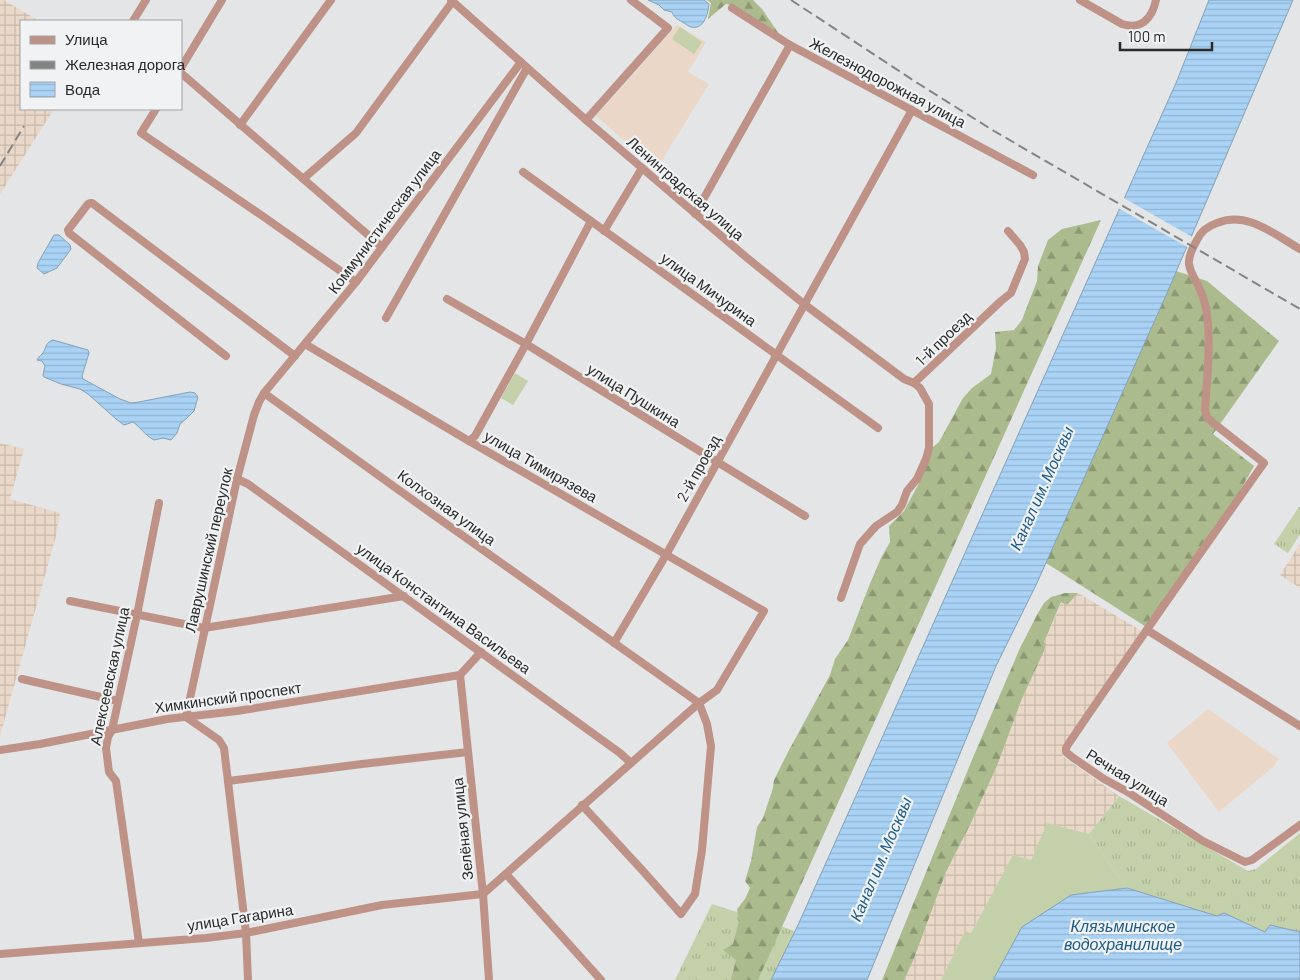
<svg xmlns="http://www.w3.org/2000/svg" width="1300" height="980" font-family="Barlow,sans-serif">
	<style>
		.industrial { fill: url(#industrial-grid) }
		.education { fill: #ead7c7 }
		.grass { fill: url(#grass-tufts) }
		.forest { fill: url(#forest-firs) }
		.garden { fill: #c3d0a9 }
		.water { fill: url(#water-rules); stroke: #83a0b7 }
		.pier { fill: #e3e5e6 }
		.lines { fill: none; stroke-linecap: round; stroke-linejoin: round }
		.minor { stroke: #be9287; stroke-width: 8 }
		.rail { stroke: #838585; stroke-width: 2; stroke-dasharray: 10 5; stroke-linecap: butt }
		.labels { text-anchor: middle; dominant-baseline: central; stroke-width: 4.5; stroke-linejoin: round; paint-order: stroke }
		.street-label { font-size: 15px; fill: #292a2a; stroke: #f0f2f3 }
		.water-label { font-size: 16px; font-style: italic; fill: #1e5c88; stroke: #f0f2f3 }
	</style>
	<defs>
		<pattern id="industrial-grid" width="8" height="8" patternUnits="userSpaceOnUse" patternTransform="scale(1.25)"><rect width="8" height="8" fill="#e9d7c7"/><path d="M0 4h8M4 0v8" fill="none" stroke="#c8b9ab"/></pattern>
		<pattern id="grass-tufts" width="24" height="20" patternUnits="userSpaceOnUse" patternTransform="scale(1.25)"><rect width="24" height="20" fill="#c3d0a9"/><path d="M3 7l-1-3M5 7V3M7 7l1-3M15 17l-1-3M17 17v-4M19 17l1-3" fill="none" stroke="#a8b392"/></pattern>
		<pattern id="forest-firs" width="22" height="20" patternUnits="userSpaceOnUse" patternTransform="scale(1.25)"><rect width="22" height="20" fill="#abbb8d"/><path d="M5 1l3.5 6h-7zM16 11l3.5 6h-7z" fill="#8b9873"/></pattern>
		<pattern id="water-rules" width="6" height="5" patternUnits="userSpaceOnUse" patternTransform="scale(1.25)"><rect width="6" height="5" fill="#a9d2f4"/><path d="M0 2.5h6" fill="none" stroke="#91b4d1"/></pattern>
	</defs>
	<rect width="100%" height="100%" fill="#e3e5e6"/>
	<!-- industrial -->
	<g class="industrial">
		<path d="M0,0h4l35,21h-18v88h33l-54,85z"/>
		<path d="M0,443l24,6 -14,50 50,14 -4,23 -56,200z"/>
		<path d="M1300,544v44l-20,-13z"/>
		<path d="M1078,593l62,37 1,2 -79,116v6l3,4 54,38 -30,38 -42,-11 -16,37 -18,-5 -42,78 -6,-2 -24,49h-37l9,-19 33,-89 25,-49 26,-57 24,-65 23,-50 2,-7 -2,-2 18,-41 5,4z"/>
	</g>
	<!-- education -->
	<g class="education">
		<path d="M677,25l29,17 -18,30 21,12 -52,84 -61,-52z"/>
		<path d="M1208,709l71,50 -6,8 -54,45 -52,-69z"/>
	</g>
	<!-- grass -->
	<g class="grass">
		<path d="M1299,507h1v27l-12,19 -14,-9z"/>
		<path d="M1119,796l129,75 8,-2 44,-36v99l-30,-7 -5,7 -41,-19 -7,3 -90,-28 -38,-54z"/>
		<path d="M712,904l83,27 -24,49h-96z"/>
	</g>
	<!-- forest -->
	<g class="forest">
		<path d="M707,0h46l9,9 19,28 -47,-31 -8,-2 -18,15 3,-16z"/>
		<path d="M1101,220l-343,760h-27l5,-20 -13,-10 10,-6 6,-23 -2,-12 8,-10 5,-11 -5,-7 6,-20 6,-34 6,-9 10,-30 1,-8 14,-28 42,-77 5,-16 13,-19 21,-54 12,-28 9,-16 -1,-16 15,-15 14,-26 9,-20 5,-17 7,-6 24,-44 9,-10 19,-14 5,-26 -1,-16 19,-2 8,-10 6,-16 9,-23 1,-15 10,-26 14,-11z"/>
		<path d="M1176,271l31,10 72,60 -66,93 41,32 -48,85 -55,79 -105,-67z"/>
		<path d="M1065,593h13l-11,12 -6,-3 -17,40 2,2 -2,7 -23,50 -24,65 -26,57 -25,49 -33,89 -9,19h-22l92,-225 46,-107 18,-35 6,-10 7,-6z"/>
	</g>
	<!-- garden -->
	<g class="garden">
		<path d="M680,27l22,15 -8,12 -22,-15z"/>
		<path d="M515,373l13,8 -15,24 -12,-7z"/>
		<path d="M1047,823l42,11 38,54 -56,7 -49,32 -29,53h-52l24,-49 6,2 42,-78 18,5z"/>
	</g>
	<!-- water -->
	<g class="water">
		<path d="M648,0h56l5,4c-1,10 -5,26 -18,23 -3,-1 -5,-3 -7,-4 -5,-3 -10,-5 -12,-11l-8,-2 -5,-5z"/>
		<path d="M1209,0h84l-129,300 -128,285 -40,81 -129,314h-96l27,-55 378,-842z"/>
		<path d="M54,235h5l11,10 1,4 -14,19 -13,6 -7,-6 1,-5z"/>
		<path d="M53,340l35,10 1,3 -7,23 1,3 37,20 11,4 8,-1 51,-10 5,1 3,4 -4,14 -7,7 -7,6 -3,9 -6,7 -8,-2 -9,2c-9,-5 -13,-12 -21,-18l-9,3 -8,-6 -28,-25 -8,-5 -19,-5 -17,-7 -1,-2 2,-9 -3,-5 -5,-1c1,-2 3,-4 5,-6 5,-5 2,-11 11,-14z"/>
		<path d="M1127,888l90,28 7,-3 41,19 5,-7 30,7v48h-307l29,-53 49,-32z"/>
	</g>
	<!-- pier -->
	<path class="pier" d="M1122,197l72,41 -5,10 -71,-40z"/>
	<g class="lines">
		<!-- minor -->
		<g class="minor">
			<path d="M451,0l135,120 160,137 58,47 100,75 10,4 6,5 9,16v44l-3,11 -9,20 -10,12 -5,14 -5,7 -21,14 -16,18 -19,54"/>
			<path d="M1080,0l42,24c19,6 30,-5 34,-24"/>
			<path d="M732,8l58,37 243,130"/>
			<path d="M133,21l13,-21"/>
			<path d="M181,68l41,-68"/>
			<path d="M181,73l201,174"/>
			<path d="M156,109l-15,24 123,84 92,65"/>
			<path d="M586,120l82,-92 -37,-28"/>
			<path d="M240,125l91,-125"/>
			<path d="M523,172l355,256"/>
			<path d="M303,179l53,-46 97,-132"/>
			<path d="M695,214l95,-169"/>
			<path d="M604,231l38,-63"/>
			<path d="M1300,249c-25,-14 -53,-39 -83,-26 -9,3 -16,8 -20,17 -4,7 -9,16 -8,24 1,8 6,15 9,21 4,9 8,19 9,29 4,32 0,64 -2,96l2,7 5,5 52,41c-66,93 -131,186 -195,280l-3,5v4l6,5 32,22 22,12 77,50 42,21 7,-2 48,-35"/>
			<path d="M447,299l79,45 279,172"/>
			<path d="M386,318l141,-250"/>
			<path d="M226,356l-157,-123 -1,-3 20,-26 2,-1h2l203,153"/>
			<path d="M914,383l87,-82 10,-8 14,-34 -1,-7 -4,-7 -12,-14"/>
			<path d="M264,393l164,118 271,192"/>
			<path d="M469,441l6,-5 51,-92 65,-123"/>
			<path d="M237,479l11,5 372,269 11,10"/>
			<path d="M70,601l134,27 200,-32"/>
			<path d="M1147,630l153,96"/>
			<path d="M614,643l52,-88 246,-445"/>
			<path d="M460,675l23,219 6,86"/>
			<path d="M460,675l21,-23"/>
			<path d="M22,679l96,22"/>
			<path d="M186,717l51,-238 17,-64 5,-13 5,-9 92,-111 165,-220"/>
			<path d="M186,717l33,23 5,8 22,185 2,47"/>
			<path d="M0,750l40,-6 127,-25 70,-8 223,-36"/>
			<path d="M228,781l134,-17 106,-12"/>
			<path d="M582,805l61,66 38,43 14,-20 7,-44 9,-104 -4,-22 -8,-21"/>
			<path d="M506,874l95,106"/>
			<path d="M139,943l-23,-162 -7,-9 -3,-24 2,-11 4,-7 25,-115 22,-112"/>
			<path d="M0,954l206,-16 40,-5 136,-28 101,-11 216,-191 18,-13 47,-79 -295,-170 -164,-97"/>
		</g>
		<!-- rail -->
		<g class="rail">
			<path d="M791,0l128,84 75,47 306,178"/>
			<path d="M0,166l24,-40"/>
		</g>
	</g>
	<g class="labels">
		<!-- street labels -->
		<g class="street-label">
			<text transform="translate(888 82) rotate(28)">Железнодорожная улица</text>
			<text transform="translate(686 188) rotate(41)">Ленинградская улица</text>
			<text transform="translate(384 221) rotate(-53)">Коммунистическая улица</text>
			<text transform="translate(709 289) rotate(36)">улица Мичурина</text>
			<text transform="translate(943 338) rotate(-44)">1-й проезд</text>
			<text transform="translate(634 395) rotate(32)">улица Пушкина</text>
			<text transform="translate(541 466) rotate(30)">улица Тимирязева</text>
			<text transform="translate(698 468) rotate(-61)">2-й проезд</text>
			<text transform="translate(447 507) rotate(36)">Колхозная улица</text>
			<text transform="translate(208 550) rotate(-77)">Лаврушинский переулок</text>
			<text transform="translate(444 608) rotate(36)">улица Константина Васильева</text>
			<text transform="translate(109 676) rotate(-78)">Алексеевская улица</text>
			<text transform="translate(228 697) rotate(-8)">Химкинский проспект</text>
			<text transform="translate(1128 777) rotate(32)">Речная улица</text>
			<text transform="translate(462 829) rotate(-96)">Зелёная улица</text>
			<text transform="translate(240 917) rotate(-9)">улица Гагарина</text>
		</g>
		<!-- water labels -->
		<g class="water-label">
			<text transform="translate(1041 488) rotate(-66)">Канал им. Москвы</text>
			<text transform="translate(880 859) rotate(-67)">Канал им. Москвы</text>
			<text x="1123" y="925">Клязьминское<tspan x="1123" dy="18">водохранилище</tspan></text>
		</g>
	</g>
	<!-- legend -->
	<rect x="20" y="20" width="162" height="90" fill="#f0f2f3" stroke="#a0a2a3"/>
	<rect x="30" y="36" width="25" height="8" fill="#be9287" stroke="#a0a2a3"/>
	<text x="65" y="45" font-size="15" fill="#292a2a">Улица</text>
	<rect x="30" y="61" width="25" height="8" fill="#838585" stroke="#a0a2a3"/>
	<text x="65" y="70" font-size="15" fill="#292a2a">Железная дорога</text>
	<rect x="30" y="82" width="25" height="15" fill="url(#water-rules)" stroke="#a0a2a3"/>
	<text x="65" y="95" font-size="15" fill="#292a2a">Вода</text>
	<!-- scale -->
	<path d="M1120 42v8h92v-8" fill="none" stroke="#292a2a" stroke-width="2.5"/>
	<text x="1128" y="42" font-size="15" fill="#292a2a" stroke="#f0f2f3" stroke-width="4" paint-order="stroke">100 m</text>
</svg>
